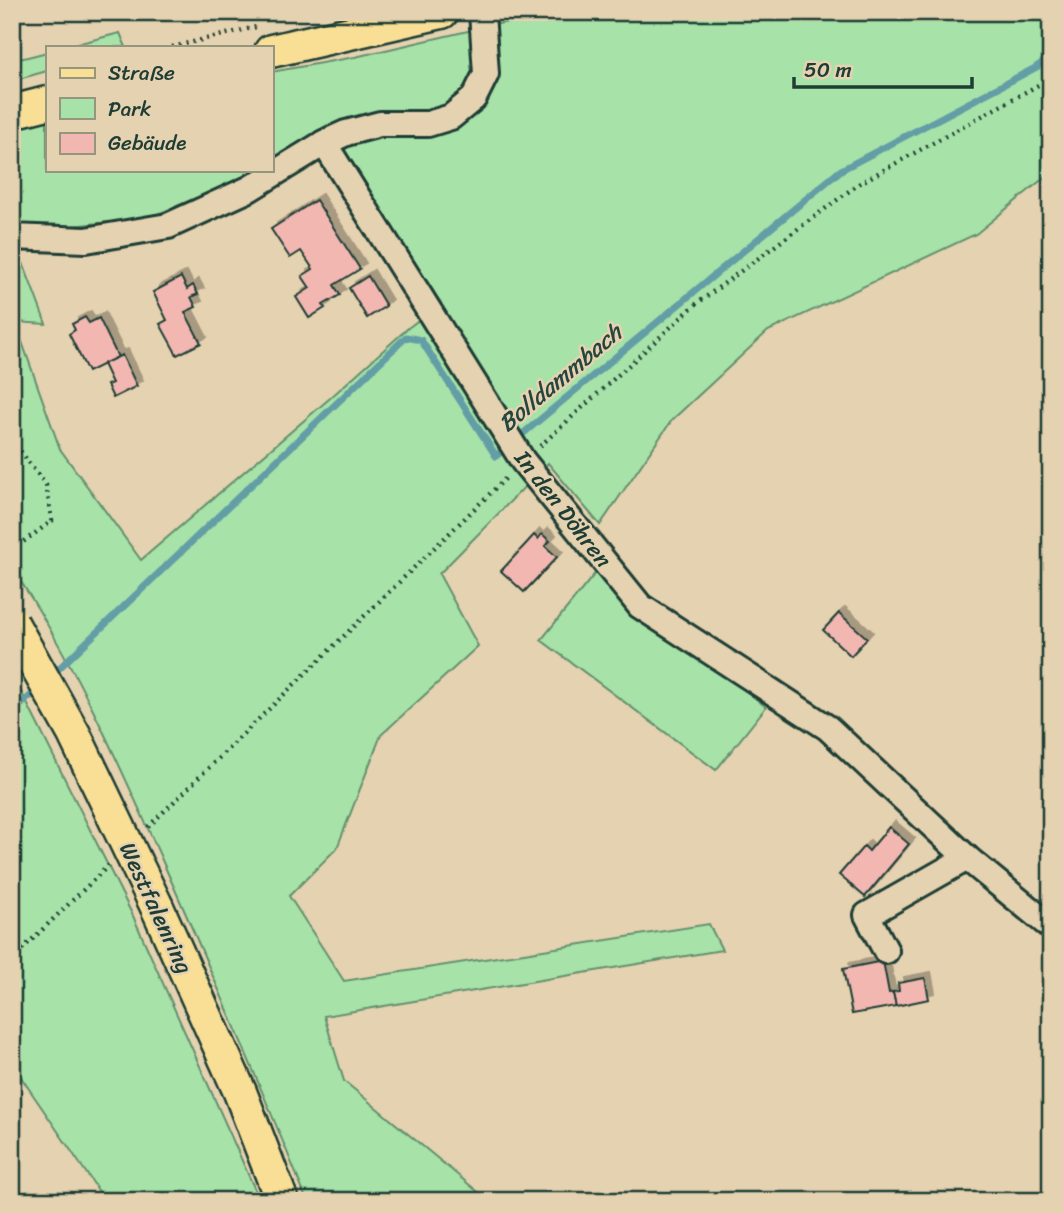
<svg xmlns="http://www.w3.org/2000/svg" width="1063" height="1213" font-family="Sriracha,sans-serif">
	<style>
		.green { fill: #a7e2a8; stroke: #63906e; stroke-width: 2 }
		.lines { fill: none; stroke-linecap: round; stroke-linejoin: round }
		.stream { stroke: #649ea6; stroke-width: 7 }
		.building { fill: #f3b7b2; stroke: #1f3d34; stroke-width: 2; filter: url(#shadow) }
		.minor-casing { stroke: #1f3d34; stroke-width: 30 }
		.major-casing { stroke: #1f3d34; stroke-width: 37 }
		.path { stroke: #1f3d34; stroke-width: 4.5; stroke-dasharray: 2 5; stroke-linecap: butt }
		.minor { stroke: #e5d2b0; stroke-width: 24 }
		.major { stroke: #f9df96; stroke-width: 32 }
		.major-bridge-casing { stroke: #1f3d34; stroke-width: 37; stroke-linecap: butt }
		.major-bridge { stroke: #f9df96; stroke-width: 32 }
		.labels { text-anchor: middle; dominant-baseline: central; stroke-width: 5; stroke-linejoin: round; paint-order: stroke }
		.street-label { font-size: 23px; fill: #1f3d34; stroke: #e5d2b0 }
		.water-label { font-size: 24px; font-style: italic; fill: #25453e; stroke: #e5d2b0 }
	</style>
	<defs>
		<filter id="shadow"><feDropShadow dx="6" dy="-6" stdDeviation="0" flood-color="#0004"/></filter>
	</defs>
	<rect width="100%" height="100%" fill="#e5d2b0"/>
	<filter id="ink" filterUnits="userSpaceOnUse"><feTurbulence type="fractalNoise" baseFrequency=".0143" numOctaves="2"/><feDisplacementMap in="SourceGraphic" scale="14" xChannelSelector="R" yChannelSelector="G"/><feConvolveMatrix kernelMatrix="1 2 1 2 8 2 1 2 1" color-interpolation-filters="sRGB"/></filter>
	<g filter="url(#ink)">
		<!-- green -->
		<g class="green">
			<path d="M551,12h500v160l-75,62 -208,97 -96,89 -72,105 -52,-62 -109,111 39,72 -97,89 -44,113 -48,48 55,85 365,-57 13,26 -398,66 20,65 145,120h-182c-46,-115 -95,-228 -145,-341 -45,-101 -89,-201 -150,-292v-305h11l23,61 -31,-2 45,127 81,111 188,-161 79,-71 33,-25 -114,-178 -56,35v-88l84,-15z"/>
			<path d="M120,33l6,14h-61z"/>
			<path d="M47,52v19l-35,10v-20z"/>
			<path d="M47,119v51h210l-15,9 -94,39 -97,10 -39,-2v-99z"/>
			<path d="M597,571l169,136 -50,63 -175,-130z"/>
			<path d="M12,677l11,18 110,221 127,285h-164l6,-5 -90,-132z"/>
		</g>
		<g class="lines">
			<!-- stream -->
			<g class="stream">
				<path d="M51,676l355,-339 15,3 75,116 345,-286 194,-102 16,-11"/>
				<path d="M12,713l28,-26"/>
			</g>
		</g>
		<!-- building -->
		<g class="building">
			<path d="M316,200l44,69 -26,16 6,10 -17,10 2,3 -16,10 -13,-21 14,-9 -8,-12 11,-7 -12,-18 -11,7 -19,-29z"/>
			<path d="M368,276l18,30 -19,12 -18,-30z"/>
			<path d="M181,277l6,12 6,-4 5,9 -7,3 5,10 -11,5 16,31 -24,12 -17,-31 7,-4 -14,-28z"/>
			<path d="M85,317l4,6 10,-5 19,39 -30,15 -19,-38 6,-4 -3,-6z"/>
			<path d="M122,355l15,31 -24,12 -6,-13 5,-2 -9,-19z"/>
			<path d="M542,534l8,7 -5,5 12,11 -33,35 -23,-21 33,-36 4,4z"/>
			<path d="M839,613l28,25 -16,18 -28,-26z"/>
			<path d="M889,827l20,17 -44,53 -26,-22 25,-29 5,5z"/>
			<path d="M883,961l6,32 4,-1 3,14 -44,8 -9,-45z"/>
			<path d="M925,978l4,21 -33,7 -3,-14 6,-1 -1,-8z"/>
		</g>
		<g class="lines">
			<!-- minor casing -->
			<g class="minor-casing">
				<g id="minor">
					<path d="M482,12l4,62 -12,24 -23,19 -23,7h-48l-34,9 -22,10 199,318 117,145 188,122 139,130 84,69"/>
					<path d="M12,237l74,3 82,-14 81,-37 75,-46"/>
					<path d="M886,951l-19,-36 100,-57"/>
				</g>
			</g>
			<!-- major casing -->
			<g class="major-casing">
				<g id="major">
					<path d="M271,51l171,-39"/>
					<path d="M12,112l35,-9"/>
					<path d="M157,907l83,185 42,109"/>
				</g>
			</g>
			<!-- path -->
			<g class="path">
				<path d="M172,47l84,-20"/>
				<path d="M12,440l34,45 6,36 -40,29"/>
				<path d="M540,446l155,-141 165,-122 191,-105"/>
				<path d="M148,827l360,-351"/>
				<path d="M12,959l97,-94"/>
			</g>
			<!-- minor -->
			<use href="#minor" class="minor"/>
			<!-- major -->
			<use href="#major" class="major"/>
			<!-- major-bridge casing -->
			<g class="major-bridge-casing">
				<path id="major-bridge" d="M12,623l62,111 83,173"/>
			</g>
			<!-- major-bridge -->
			<use href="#major-bridge" class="major-bridge"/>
		</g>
	</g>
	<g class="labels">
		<!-- street labels -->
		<g class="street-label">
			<text transform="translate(563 509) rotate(52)">In den Döhren</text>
			<text transform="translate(156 908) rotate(65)">Westfalenring</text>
		</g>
		<!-- water labels -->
		<g class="water-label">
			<text transform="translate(560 378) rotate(-40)">Bolldammbach</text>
		</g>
	</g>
	<!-- margin -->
	<rect width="1063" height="1213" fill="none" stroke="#e5d2b0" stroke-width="42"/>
	<rect x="21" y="21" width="1021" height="1171" fill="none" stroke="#1f3d34" stroke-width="2.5" filter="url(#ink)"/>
	<!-- legend -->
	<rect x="46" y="46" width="228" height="126" fill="#e5d2b0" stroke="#96967e" stroke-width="2"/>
	<rect x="60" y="68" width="35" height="10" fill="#f9df96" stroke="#96967e" stroke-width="2"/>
	<text x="108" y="80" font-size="21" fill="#1f3d34">Straße</text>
	<rect x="60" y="98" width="35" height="21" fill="#a7e2a8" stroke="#96967e" stroke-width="2"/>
	<text x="108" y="116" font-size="21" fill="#1f3d34">Park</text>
	<rect x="60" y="133" width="35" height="21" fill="#f3b7b2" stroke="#96967e" stroke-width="2"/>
	<text x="108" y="150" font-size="21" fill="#1f3d34">Gebäude</text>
	<!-- scale -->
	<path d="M794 77v10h178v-10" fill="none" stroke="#1f3d34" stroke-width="3.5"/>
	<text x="804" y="77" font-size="21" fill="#1f3d34" stroke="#e5d2b0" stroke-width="5" paint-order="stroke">50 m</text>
</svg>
